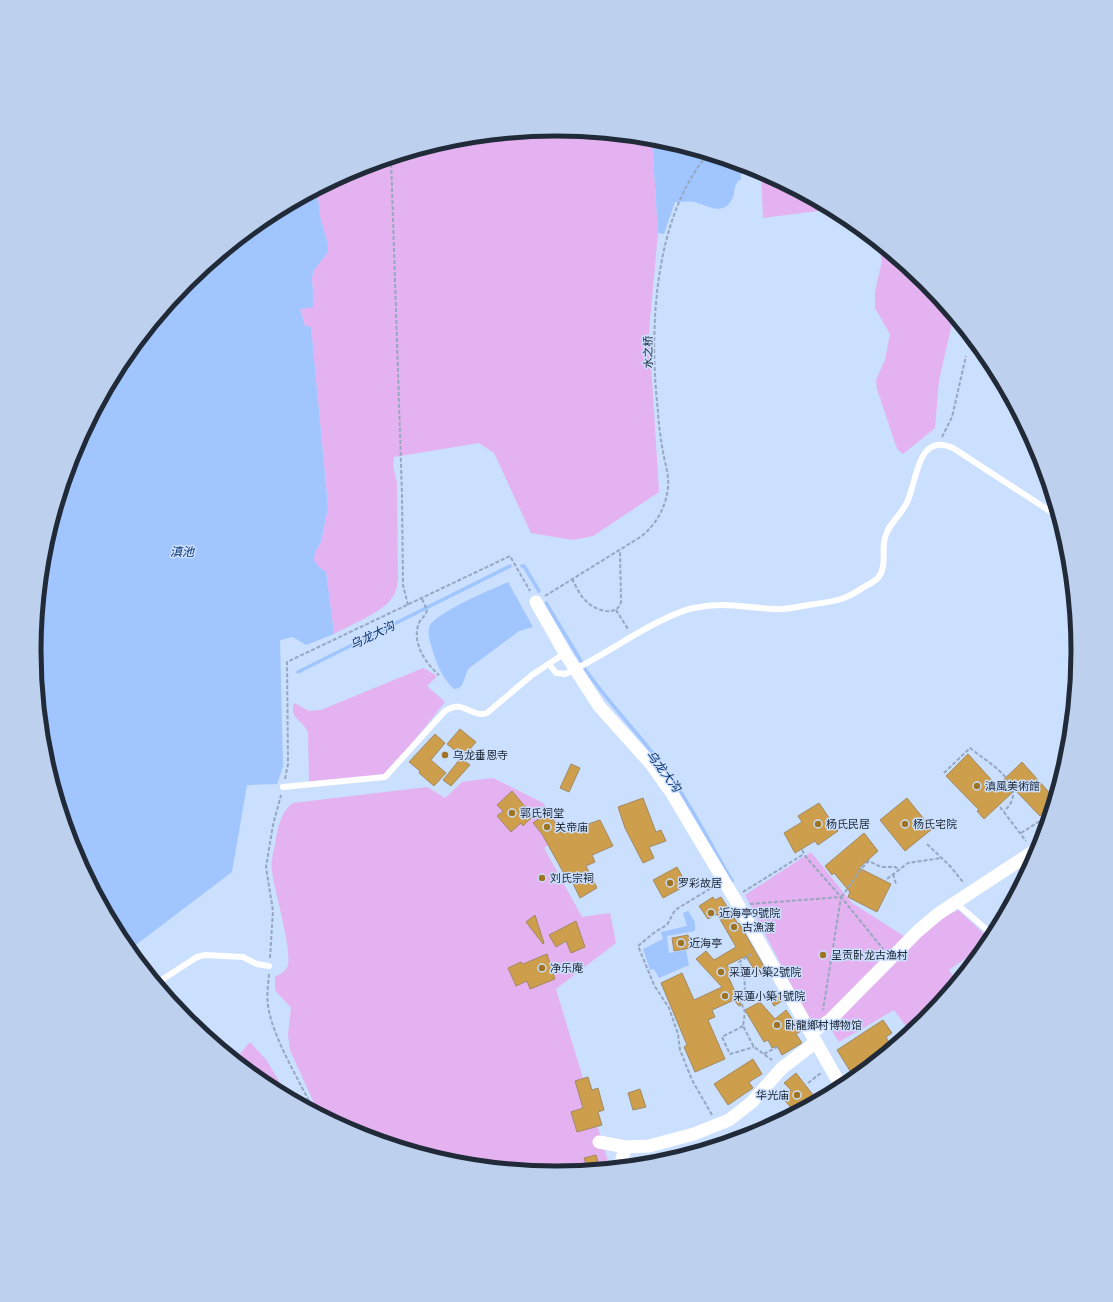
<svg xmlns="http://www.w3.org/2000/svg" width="1113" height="1302" font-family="Ubuntu,'Noto Sans SC',sans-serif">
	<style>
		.green { fill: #e4b2f0 }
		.water { fill: #a0c5ff }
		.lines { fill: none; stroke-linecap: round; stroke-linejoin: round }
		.stream { stroke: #a0c5ff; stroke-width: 3.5 }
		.building { fill: #cd9f4d; stroke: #a18963 }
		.path { stroke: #96a7c0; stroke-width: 2; stroke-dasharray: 4 2; stroke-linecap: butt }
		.lane { stroke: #fff; stroke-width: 6 }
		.street { stroke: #fff; stroke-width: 13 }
		.poi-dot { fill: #9e7423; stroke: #cbdffe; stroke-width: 1.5 }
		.labels { text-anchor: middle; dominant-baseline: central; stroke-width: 3; stroke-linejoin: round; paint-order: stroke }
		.street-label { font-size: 11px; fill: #202a38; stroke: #cbdffe }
		.poi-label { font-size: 11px; fill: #202a38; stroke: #cbdffe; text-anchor: start }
		.water-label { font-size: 12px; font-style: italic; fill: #0b3471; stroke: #cbdffe }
		.rim { fill: none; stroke: #202a38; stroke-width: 5 }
	</style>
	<rect width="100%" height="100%" fill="#cbdffe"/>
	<!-- green -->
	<g class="green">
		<path d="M557,129l95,9 6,95 -9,98 10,161 -66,44 -20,4 -42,-7 -37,-80 -15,-10 -85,14 -1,8 4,18 1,97c-1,7 -2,13 -6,18 -9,14 -42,27 -58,36l-8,-62 -7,-5 -5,-7 1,-8 6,-10 7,-35 -17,-180 -6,-1 -5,-18 14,-2 -2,-27 1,-8 15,-19v-8l-8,-27 -3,-28 40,-21 98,-30z"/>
		<path d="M761,171l72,38 -70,9z"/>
		<path d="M876,240l50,42 28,33 -15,65 -4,48 -32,26 -6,-5 -20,-60 -1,-9 9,-20 5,-26 -15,-26v-16l7,-31z"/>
		<path d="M423,668l14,8 -10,10 18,16 -56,70 -8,3 -72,7 -1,-50c-5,-12 -19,-13 -14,-29l15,8 12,-1z"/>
		<path d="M493,778l50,25 22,29 -21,16 38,69 28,-4 6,30 -60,46 54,179 -54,5 -102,-10 -98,-29 -37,-20 -29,-64 -2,-16 3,-26 -16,-18v-13c4,-2 9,-5 12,-9 7,-14 -13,-78 -15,-97 -2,-10 3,-23 4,-33 3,-14 5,-26 17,-35l134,-16 18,11 17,-16z"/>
		<path d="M811,852l41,51 55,35 -70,69 -24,20 -68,-132z"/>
		<path d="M958,910l33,30 -42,30 8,12 -31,39 -15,12 -17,-23 -55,32 -11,-17 111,-106z"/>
		<path d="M250,1042l17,19 22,37 -23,-13 -31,-25z"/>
	</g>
	<!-- water -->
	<g class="water">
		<path d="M652,138l89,26v15c-10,8 -4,13 -10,22 -9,15 -24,4 -37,1 -6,-1 -13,0 -19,0l-11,32 -6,-1z"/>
		<path d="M317,189l3,28 8,27v8l-15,19 -1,8 2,28 -14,2 5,17 6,1 17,180 -7,35 -6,10 -1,8 5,7 7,5 8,62 -28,11 -13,-8 -13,3 3,127 -6,17 -30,1 -15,87 -103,78 -7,-9 -48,-90 -30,-98 -10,-102 10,-102 30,-98 48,-90 65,-80 79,-65z"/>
		<path d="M508,582l25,45 -14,4 -51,38 -6,16 -3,3 -5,1c-9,-8 -17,-23 -20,-34 -2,-8 -7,-19 -5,-27 4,-15 64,-39 79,-46z"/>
		<path d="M688,911l7,11v9l-28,5 2,17 17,-3 3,15 -30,13 -5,-9 -4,1 -7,-21 20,-10 -2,-7 26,-6 -4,-13z"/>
	</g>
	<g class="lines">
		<!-- stream -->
		<g class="stream">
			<path d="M522,566h2l15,25"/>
			<path d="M546,603l35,58"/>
			<path d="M585,669c28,41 65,75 92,117 20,31 37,64 55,95"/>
			<path d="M298,672l212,-106"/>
		</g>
	</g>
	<!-- building -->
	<g class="building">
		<path d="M460,729l16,13 -13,15 -16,-13z"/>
		<path d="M435,734l10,9 -14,17 15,13 -12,13 -15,-13 1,-2 -11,-9z"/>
		<path d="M968,754l29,32 25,-24 33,37 -1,4 -14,13 -25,-26 -31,29 -7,-8 2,-1 -33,-34z"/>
		<path d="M461,758l9,7 -19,21 -8,-6z"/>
		<path d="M571,764l9,4 -11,24 -9,-4z"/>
		<path d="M512,791l21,25 -10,10 -2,-3 -10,9 -14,-16 6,-5 -6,-6z"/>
		<path d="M643,798l13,34 5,-2 5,11 -17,6 5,11 -11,5 -18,-35 -7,-21z"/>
		<path d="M907,798l25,31 -27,22 -25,-31z"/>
		<path d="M819,803l19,28 -20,14 -3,-4 -20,12 -11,-20 18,-11 -4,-6z"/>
		<path d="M548,812l14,21 38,-13 13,26 -21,9 3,7 -9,4 11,22 -17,10 -10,-21 -3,2 -25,-45 -9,-11z"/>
		<path d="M864,833l14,18 -19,17 32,16 -14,28 -29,-15 2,-5 -16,-19 -2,2 -7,-9z"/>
		<path d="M677,867l10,18 -24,13 -10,-18z"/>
		<path d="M713,897l2,3 6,-3 17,27 1,-1 27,47 -9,5 -11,-19 -19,9 6,7 -5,4 13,29 -2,1 -5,-6 -22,10 3,7 -7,3 17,39 -30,13 -11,-25 3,-2 -26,-62 21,-10 12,27 28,-13 -26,-28 10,-8 8,9 22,-13 -19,-33 -9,5 -9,-13z"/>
		<path d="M535,915l9,28 -1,1 -17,-22z"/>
		<path d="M576,921l9,26 -14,6 -5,-12 -10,6 -7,-12z"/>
		<path d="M688,935l3,13 -17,3 -2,-13z"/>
		<path d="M547,954l8,25 -25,10 -3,-8 -11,5 -8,-18 13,-6 2,2z"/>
		<path d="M777,992l5,9 -8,5 -5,-9z"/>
		<path d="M760,1002l15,17 11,-9 15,21 -5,3 6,9 -20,12 -5,-9 -5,2 -4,-8 -4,2 -19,-32z"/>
		<path d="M883,1020l9,13 -6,4 6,11 -25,16 2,3 -14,12 -18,-29z"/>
		<path d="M753,1059l9,15 -13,8 4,6 -25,17 -14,-21z"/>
		<path d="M796,1073l21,27 -10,7 -5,-6 -10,8 -10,-12 9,-7 -7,-7z"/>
		<path d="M588,1077l4,13 6,-2 6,22 -6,2 4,13 -25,7 -6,-20 12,-4 -8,-27z"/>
		<path d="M640,1089l6,18 -13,3 -5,-17z"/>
		<path d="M596,1155l4,14 -12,1 -4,-12z"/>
	</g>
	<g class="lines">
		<!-- path -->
		<g class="path">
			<path d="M391,158l11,337 1,90 5,20"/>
			<path d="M942,437l10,-20 14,-61"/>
			<path d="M1048,500l4,-6"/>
			<path d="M572,579c4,7 8,17 14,22 8,9 31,17 35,1l-1,-52"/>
			<path d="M545,596l97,-60c15,-13 24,-29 26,-49 1,-11 -2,-20 -4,-30 -3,-15 -5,-30 -6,-45 -9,-81 -5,-193 50,-258"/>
			<path d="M422,599l5,11c-1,5 -4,7 -7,11 -10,19 5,42 19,54"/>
			<path d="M616,610l12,19"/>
			<path d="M1058,767l5,6"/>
			<path d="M944,773l26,-25c18,15 62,38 34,63"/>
			<path d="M285,779l3,-15 -1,-102 223,-106 20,35"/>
			<path d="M1000,807l26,34"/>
			<path d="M1050,808l2,2"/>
			<path d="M1021,833l30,-19"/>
			<path d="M927,844l23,22 13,16"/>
			<path d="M802,850l4,7 35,40 42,52"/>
			<path d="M893,874l3,10"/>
			<path d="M887,879l21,-16 33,-5"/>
			<path d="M743,892l61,-38"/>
			<path d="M841,897c11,-12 16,-26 28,-36l12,6h14l4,2"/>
			<path d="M750,904l91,-7 -18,113"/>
			<path d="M720,917l8,-6"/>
			<path d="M752,954l-13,8 5,8 1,21 -5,9 5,12 -2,14 11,21 18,13"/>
			<path d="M270,958l3,-47 -7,-44 7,-42 8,-30"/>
			<path d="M269,974c-1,12 -3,25 0,37 6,30 31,71 45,100"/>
			<path d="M743,1026l-21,11 8,17 24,-7"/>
			<path d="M764,1054l13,-7"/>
			<path d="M808,1083l13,-10"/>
			<path d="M712,1115l-20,-35 -12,-30 -2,-16 -9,-26 -15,-23 -16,-39 17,-14 12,-7 8,-15 38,-23"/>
		</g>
		<!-- lane -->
		<g class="lane">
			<path d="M549,664l7,9 9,1c33,-15 63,-37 95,-53 11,-5 22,-11 34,-13 32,-7 50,0 81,1 11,1 22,-2 33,-4 25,-4 34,-3 56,-18 4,-2 9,-5 13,-8 11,-12 4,-27 8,-41 3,-15 18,-24 23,-38 9,-21 10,-68 45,-52l106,69"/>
			<path d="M283,787l102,-10 60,-66c19,-13 26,8 42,2l45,-38 33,-22"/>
			<path d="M956,903l38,33"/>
			<path d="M157,983l40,-26 8,-2 38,2 14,7 12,2"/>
		</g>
		<!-- street -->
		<g class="street">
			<path d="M536,602l29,51 34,53 52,58 20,28 65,109 106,187"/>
			<path d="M811,1033l19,-13 88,-89 20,-17 102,-67"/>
			<path d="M599,1142l27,5 23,-1 45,-12 35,-14 23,-18 30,-34 34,-26"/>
			<path d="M622,1167v-9l4,-11"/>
		</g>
	</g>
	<!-- markers -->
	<g class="poi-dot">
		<circle cx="445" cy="755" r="4"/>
		<circle cx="977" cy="786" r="4"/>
		<circle cx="512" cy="813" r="4"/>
		<circle cx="818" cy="824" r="4"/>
		<circle cx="905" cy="824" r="4"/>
		<circle cx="547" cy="827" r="4"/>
		<circle cx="542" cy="878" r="4"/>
		<circle cx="670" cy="883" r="4"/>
		<circle cx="711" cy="913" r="4"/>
		<circle cx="734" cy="927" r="4"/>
		<circle cx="681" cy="943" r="4"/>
		<circle cx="823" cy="955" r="4"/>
		<circle cx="542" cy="968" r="4"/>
		<circle cx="721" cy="972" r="4"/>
		<circle cx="725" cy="996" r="4"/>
		<circle cx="777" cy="1025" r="4"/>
		<circle cx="797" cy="1095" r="4"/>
	</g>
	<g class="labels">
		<!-- street labels -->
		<g class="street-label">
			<text transform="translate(648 352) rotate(-91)">水之桥</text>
		</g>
		<!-- poi labels -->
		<g class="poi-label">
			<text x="453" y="755">乌龙垂恩寺</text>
			<text x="985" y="786">滇風美術館</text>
			<text x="520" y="813">郭氏祠堂</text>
			<text x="826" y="824">杨氏民居</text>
			<text x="913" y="824">杨氏宅院</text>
			<text x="555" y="827">关帝庙</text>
			<text x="550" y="878">刘氏宗祠</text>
			<text x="678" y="883">罗彩故居</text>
			<text x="719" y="913">近海亭9號院</text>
			<text x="742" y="927">古漁渡</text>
			<text x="689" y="943">近海亭</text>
			<text x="831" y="955">呈贡卧龙古渔村</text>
			<text x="550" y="968">净乐庵</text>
			<text x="729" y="972">采蓮小築2號院</text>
			<text x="733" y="996">采蓮小築1號院</text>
			<text x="785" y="1025">卧龍鄉村博物馆</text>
			<text x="789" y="1095" text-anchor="end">华光庙</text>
		</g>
		<!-- water labels -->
		<g class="water-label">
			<text x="182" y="551">滇池</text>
			<text transform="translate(372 635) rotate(-26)">乌龙大沟</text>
			<text transform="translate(664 771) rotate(53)">乌龙大沟</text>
		</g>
	</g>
	<!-- crop -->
	<path d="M0 0H1113V1302H0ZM41 651a515 515 0 1 1 1030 0a515 515 0 1 1-1030 0Z" fill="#bdd1ee" fill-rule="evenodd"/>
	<path class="rim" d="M41 651a515 515 0 1 1 1030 0a515 515 0 1 1-1030 0Z"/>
</svg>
